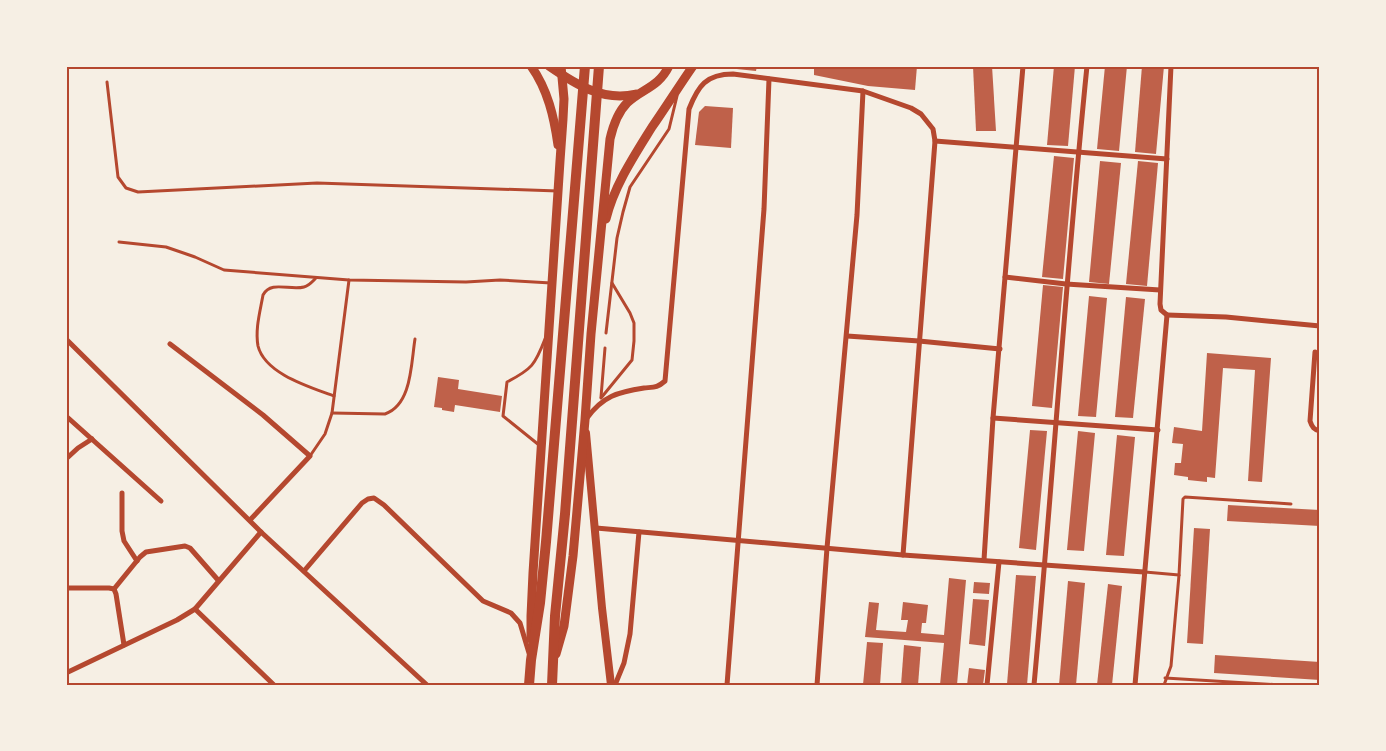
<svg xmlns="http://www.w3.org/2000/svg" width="1386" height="751" font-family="'Work Sans',sans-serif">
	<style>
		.building { fill: #bf614a }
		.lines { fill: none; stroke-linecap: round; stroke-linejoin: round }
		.service { stroke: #b5482f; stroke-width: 3 }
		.minor { stroke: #b5482f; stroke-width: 5 }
		.tertiary { stroke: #b5482f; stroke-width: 8 }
		.secondary { stroke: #b5482f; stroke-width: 9 }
		.trunk { stroke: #b5482f; stroke-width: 10 }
		.neatline { fill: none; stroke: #b5482f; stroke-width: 2 }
	</style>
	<rect width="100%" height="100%" fill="#f6efe4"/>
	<!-- building -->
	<g class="building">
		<path d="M727,66h30l-1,5 -29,-3z"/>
		<path d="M814,66h103l-2,24 -47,-4 -54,-11z"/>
		<path d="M973,66h19l4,65h-20z"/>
		<path d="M1054,66h21l-7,80 -21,-1z"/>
		<path d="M1105,66h22l-8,85 -22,-2z"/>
		<path d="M1142,66h22l-8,88 -21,-2z"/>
		<path d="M705,106l28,2 -2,40 -36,-3 4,-33z"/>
		<path d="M1054,156l20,2 -11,121 -21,-2z"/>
		<path d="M1100,161l21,2 -12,121 -20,-2z"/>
		<path d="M1138,161l20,2 -11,123 -21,-2z"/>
		<path d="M1043,285l20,2 -11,121 -20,-2z"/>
		<path d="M1089,296l18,2 -11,119 -18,-1z"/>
		<path d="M1126,297l19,2 -12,119 -18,-1z"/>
		<path d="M1207,353l64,5 -9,124 -14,-1 7,-111 -32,-2 -8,110 -8,-1v5l-19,-2v-3l-14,-2 1,-12h6l2,-19 -11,-1 2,-16 28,4z"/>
		<path d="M438,377l21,3 -1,9 44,7 -2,16 -45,-7 -1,7 -12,-2v-2l-8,-1z"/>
		<path d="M1030,430l17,1 -11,119 -17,-2z"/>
		<path d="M1078,431l17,2 -11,118 -17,-1z"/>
		<path d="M1117,435l18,2 -11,119 -18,-1z"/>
		<path d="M1228,505l92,5v16l-93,-5z"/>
		<path d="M1194,528l16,1 -7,115 -16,-1z"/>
		<path d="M1016,575l20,1 -9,109 -20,-1z"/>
		<path d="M949,578l17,2 -9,105h-17l4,-42 -79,-6 4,-35 10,1 -3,27 30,2 2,-12h-7l2,-18 25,3 -2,18h-4l-1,10 23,2z"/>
		<path d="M1068,581l17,2 -9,102h-17z"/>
		<path d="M974,582l16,1 -1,11 -16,-1z"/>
		<path d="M1108,584l14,2 -10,99h-15z"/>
		<path d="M973,599l16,1 -4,46 -16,-2z"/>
		<path d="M867,642l16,1 -3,42h-17z"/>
		<path d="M904,645l17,2 -3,38h-17z"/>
		<path d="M1215,655l105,7v18l-106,-7z"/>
		<path d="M969,668l16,2 -2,15h-16z"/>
	</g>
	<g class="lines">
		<!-- service -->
		<g class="service">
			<path d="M107,82l11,95 8,11 12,4 179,-9 241,8"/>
			<path d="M119,242l47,5 29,10 29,13 125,10 117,2 34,-2 51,3"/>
			<path d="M316,278c-3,3 -7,8 -12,9 -14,4 -33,-7 -41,8 -3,17 -8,34 -5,51 7,28 52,41 76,50"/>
			<path d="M606,333l11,-95 6,-26 7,-25 39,-58 8,-33"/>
			<path d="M601,397l4,-49"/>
			<path d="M601,398l31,-38 2,-19v-18l-4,-10 -18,-30"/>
			<path d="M332,413l53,1c27,-9 26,-51 30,-75"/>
			<path d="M539,445l-36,-29 4,-34c25,-13 28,-17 38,-43"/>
			<path d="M310,456l15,-22 7,-21 17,-133"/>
			<path d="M1145,572l34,3"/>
			<path d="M1165,678l116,7"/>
			<path d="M1164,685l7,-19 8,-91 4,-76 2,-2 106,7"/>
		</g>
		<!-- minor -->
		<g class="minor">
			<path d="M935,141l232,18"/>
			<path d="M1005,277l61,7 94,6"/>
			<path d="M1167,315l-6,-5 -1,-6 11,-238"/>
			<path d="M1167,315l59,2 94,9"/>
			<path d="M847,336l72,5 81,8"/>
			<path d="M66,339l195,193 166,153"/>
			<path d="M170,344l93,71 47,41 -60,64"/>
			<path d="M1315,352l-5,69c2,6 4,9 10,10"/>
			<path d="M66,416l95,85"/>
			<path d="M587,418c16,-22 31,-26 57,-30 10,-1 13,0 21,-7l24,-272c9,-23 17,-35 44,-35l130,17 48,17 10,6 12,15 2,12 -32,414"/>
			<path d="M993,418l165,12"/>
			<path d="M66,459l12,-11 14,-9"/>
			<path d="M122,493v38l2,10 13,20"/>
			<path d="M596,528l307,27 241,17"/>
			<path d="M984,560l9,-142 30,-352"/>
			<path d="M304,571l58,-68 6,-4 6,-1 10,7 99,96 28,12 9,10 9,30"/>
			<path d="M66,588h43l5,1 2,5 8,51"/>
			<path d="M114,589l26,-32 6,-5 39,-6 5,2 28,32"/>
			<path d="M195,609l79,76"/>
			<path d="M66,673l111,-53 18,-11 66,-77"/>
			<path d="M615,685l9,-22 6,-29 9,-102"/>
			<path d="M727,685l37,-476 5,-130"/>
			<path d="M817,685l10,-137 30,-333 6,-124"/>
			<path d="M987,685l12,-123"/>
			<path d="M1034,685c19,-206 32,-413 53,-619"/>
			<path d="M1135,685l32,-370"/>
		</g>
		<!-- tertiary -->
		<path class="tertiary" d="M586,433l16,175 9,77"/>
		<!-- secondary -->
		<g class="secondary">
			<path d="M531,66c17,24 23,51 27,79"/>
			<path d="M549,66c26,18 54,36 87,28"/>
			<path d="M606,219c8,-33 28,-63 46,-92 14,-20 27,-41 41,-61"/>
			<path d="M531,639v-23l2,-43 27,-412 3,-42 1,-20 -3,-33"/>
			<path d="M556,654l8,-28 9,-70 12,-136 6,-86 19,-195c3,-13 7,-26 17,-36 16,-15 31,-15 42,-37"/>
		</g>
		<!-- trunk -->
		<g class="trunk">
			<path d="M529,685l2,-25 9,-57 6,-61 39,-476"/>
			<path d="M552,685l3,-69 10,-102 34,-448"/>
		</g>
	</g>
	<!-- border -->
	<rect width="1386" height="751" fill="none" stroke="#f6efe4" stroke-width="135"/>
	<rect x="68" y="68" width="1250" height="616" class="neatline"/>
</svg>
